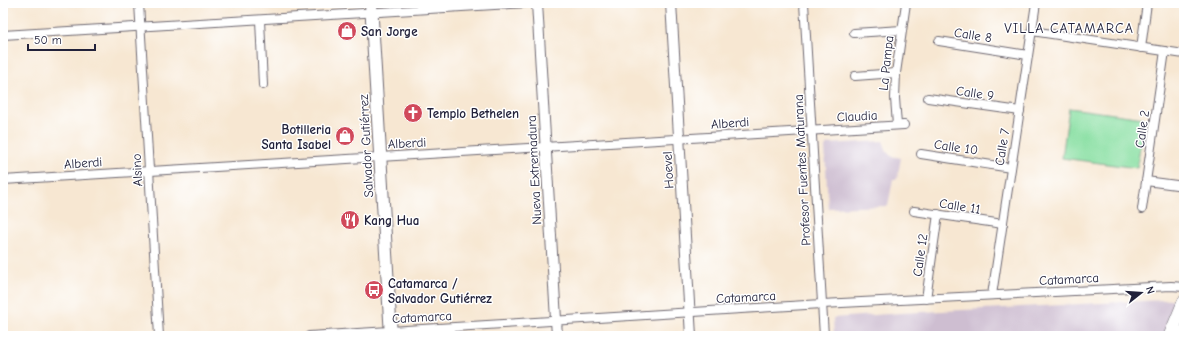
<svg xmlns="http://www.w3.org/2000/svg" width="1187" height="339" font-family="'Comic Neue',sans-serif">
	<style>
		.industrial { fill: #cebed1 }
		.green { fill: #88dfa2; stroke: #55806e }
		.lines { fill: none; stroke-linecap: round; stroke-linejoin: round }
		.minor-casing { stroke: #6d6770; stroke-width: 10 }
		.tertiary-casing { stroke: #6d6770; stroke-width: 12 }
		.secondary-casing { stroke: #6d6770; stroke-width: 14 }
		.primary-casing { stroke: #6d6770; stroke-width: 14 }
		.minor { stroke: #fff; stroke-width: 8 }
		.tertiary { stroke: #fff; stroke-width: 10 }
		.secondary { stroke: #fff; stroke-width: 12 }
		.primary { stroke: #fff; stroke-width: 13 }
		.labels { text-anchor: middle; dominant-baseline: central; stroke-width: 3; stroke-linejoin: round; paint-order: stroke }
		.poi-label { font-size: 13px; font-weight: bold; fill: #22223b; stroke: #fff; text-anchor: start }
		.street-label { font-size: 13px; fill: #22223b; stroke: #fff }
		.neighbourhood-label { font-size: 14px; letter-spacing: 1px; fill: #22223b; stroke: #fff }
	</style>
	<rect width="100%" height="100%" fill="#fff"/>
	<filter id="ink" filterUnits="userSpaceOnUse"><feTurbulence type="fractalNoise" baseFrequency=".025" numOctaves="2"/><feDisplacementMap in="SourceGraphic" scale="8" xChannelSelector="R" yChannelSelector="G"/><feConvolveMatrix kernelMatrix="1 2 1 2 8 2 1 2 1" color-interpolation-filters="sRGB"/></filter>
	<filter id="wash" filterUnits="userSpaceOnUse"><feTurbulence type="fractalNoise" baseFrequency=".012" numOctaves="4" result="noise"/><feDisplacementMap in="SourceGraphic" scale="16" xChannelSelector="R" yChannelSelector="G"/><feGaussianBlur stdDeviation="0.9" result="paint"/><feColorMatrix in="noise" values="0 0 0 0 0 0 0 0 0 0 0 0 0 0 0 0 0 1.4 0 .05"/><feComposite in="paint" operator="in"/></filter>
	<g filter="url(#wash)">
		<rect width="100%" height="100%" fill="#f7e7d2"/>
		<!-- industrial -->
		<g class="industrial">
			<path d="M883,141l4,11 4,4 10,2 -4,21h-4l-5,27 -60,2 -3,-61 3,-3z"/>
			<path d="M1183,299l-15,37h-334l-1,-18 68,-5z"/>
		</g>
		<!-- green -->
		<path class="green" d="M1069,108l75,10 -7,50 -75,-10z"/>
	</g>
	<g filter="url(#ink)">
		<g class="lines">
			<!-- minor casing -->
			<g class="minor-casing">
				<g id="minor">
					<path d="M139,3l20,333"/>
					<path d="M804,3l20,333"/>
					<path d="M260,20l3,65"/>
					<path d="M1032,31l152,23"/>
					<path d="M854,33l48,-3"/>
					<path d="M3,35l524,-32"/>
					<path d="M939,41l89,14"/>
					<path d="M1141,48l6,-45"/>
					<path d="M855,76l41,-3"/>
					<path d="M928,98l92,13"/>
					<path d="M897,125l-2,-27 1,-25 10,-70"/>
					<path d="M921,154l90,14"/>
					<path d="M3,180l901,-55"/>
					<path d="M1146,181l38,5"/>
					<path d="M1142,209l23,-158"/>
					<path d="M914,211l89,13"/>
					<path d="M992,295l44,-292"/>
					<path d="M926,299l12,-85"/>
					<path d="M309,336l513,-32 349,-18 13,1"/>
				</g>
			</g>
			<!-- tertiary casing -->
			<g class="tertiary-casing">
				<g id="tertiary">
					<path d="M537,3l20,333"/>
					<path d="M671,3l20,333"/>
				</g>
			</g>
			<!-- secondary casing -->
			<g class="secondary-casing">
				<path id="secondary" d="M371,3l20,333"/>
			</g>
			<!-- primary casing -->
			<g class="primary-casing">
				<g id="primary">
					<path d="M1170,336l14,-34"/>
					<path d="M1182,336l2,-4"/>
				</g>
			</g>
			<!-- minor -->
			<use href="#minor" class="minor"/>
			<!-- tertiary -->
			<use href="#tertiary" class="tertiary"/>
			<!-- secondary -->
			<use href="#secondary" class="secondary"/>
			<!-- primary -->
			<use href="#primary" class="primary"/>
		</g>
	</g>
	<!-- icons -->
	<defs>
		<g id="shop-disc" transform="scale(1)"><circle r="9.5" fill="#d1495b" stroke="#fff"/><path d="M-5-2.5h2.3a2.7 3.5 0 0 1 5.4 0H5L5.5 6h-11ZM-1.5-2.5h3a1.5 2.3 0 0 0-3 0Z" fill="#fff"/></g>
		<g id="church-disc" transform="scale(1)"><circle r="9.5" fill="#d1495b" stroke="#fff"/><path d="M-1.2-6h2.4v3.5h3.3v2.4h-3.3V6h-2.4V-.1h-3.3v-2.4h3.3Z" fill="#fff"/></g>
		<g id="restaurant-disc" transform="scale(1)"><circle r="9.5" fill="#d1495b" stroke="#fff"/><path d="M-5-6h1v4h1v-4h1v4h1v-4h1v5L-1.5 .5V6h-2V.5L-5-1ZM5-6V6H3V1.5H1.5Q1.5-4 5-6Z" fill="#fff"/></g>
		<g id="bus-disc" transform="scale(1)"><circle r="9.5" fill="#d1495b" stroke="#fff"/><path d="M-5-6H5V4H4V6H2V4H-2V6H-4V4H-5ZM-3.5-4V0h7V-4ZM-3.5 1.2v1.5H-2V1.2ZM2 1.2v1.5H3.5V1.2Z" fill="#fff"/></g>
	</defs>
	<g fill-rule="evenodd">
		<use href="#shop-disc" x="347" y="31"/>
		<use href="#church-disc" x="413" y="113"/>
		<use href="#shop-disc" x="345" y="136"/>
		<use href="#restaurant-disc" x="350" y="220"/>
		<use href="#bus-disc" x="374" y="290"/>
	</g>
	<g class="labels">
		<!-- poi labels -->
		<g class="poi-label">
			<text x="361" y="31">San Jorge</text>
			<text x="427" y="113">Templo Bethelen</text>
			<text x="331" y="129" text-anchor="end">Botilleria<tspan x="331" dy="15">Santa Isabel</tspan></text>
			<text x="364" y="220">Kang Hua</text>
			<text x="388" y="283">Catamarca /<tspan x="388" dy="15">Salvador Gutiérrez</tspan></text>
		</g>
		<!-- street labels -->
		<g class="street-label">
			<text transform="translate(973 35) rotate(9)">Calle 8</text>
			<text transform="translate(886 63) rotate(-84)">La Pampa</text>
			<text transform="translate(975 93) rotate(8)">Calle 9</text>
			<text transform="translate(857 116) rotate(-3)">Claudia</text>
			<text transform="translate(730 123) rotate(-4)">Alberdi</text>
			<text transform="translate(1142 129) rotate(-82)">Calle 2</text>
			<text transform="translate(407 143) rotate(-3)">Alberdi</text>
			<text transform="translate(366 146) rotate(-93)">Salvador Gutiérrez</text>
			<text transform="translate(956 147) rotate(8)">Calle 10</text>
			<text transform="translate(1002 147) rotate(-81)">Calle 7</text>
			<text transform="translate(83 163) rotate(-4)">Alberdi</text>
			<text transform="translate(137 170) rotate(-93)">Alsino</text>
			<text transform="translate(534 170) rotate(-93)">Nueva Extremadura</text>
			<text transform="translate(668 170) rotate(-93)">Hoevel</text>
			<text transform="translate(802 170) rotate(-93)">Profesor Fuentes Maturana</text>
			<text transform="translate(960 206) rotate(9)">Calle 11</text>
			<text transform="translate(920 255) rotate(-82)">Calle 12</text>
			<text transform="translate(1069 279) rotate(-3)">Catamarca</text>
			<text transform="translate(746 297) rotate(-3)">Catamarca</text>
			<text transform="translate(422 317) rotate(-3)">Catamarca</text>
		</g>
		<!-- neighbourhood labels -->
		<g class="neighbourhood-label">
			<text x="1069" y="28">VILLA CATAMARCA</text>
		</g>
	</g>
	<!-- margin -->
	<rect width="1187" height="339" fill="none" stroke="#fff" stroke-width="16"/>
	<!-- north arrow -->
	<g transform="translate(1141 293) rotate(73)" stroke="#ffffff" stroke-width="3" paint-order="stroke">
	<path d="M0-3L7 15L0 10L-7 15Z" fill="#22223b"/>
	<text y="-6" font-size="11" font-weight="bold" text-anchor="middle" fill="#22223b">N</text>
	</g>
	<!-- scale -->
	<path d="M28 44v6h67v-6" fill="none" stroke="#22223b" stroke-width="2"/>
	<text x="34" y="44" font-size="12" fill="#22223b" stroke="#ffffff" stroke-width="3" paint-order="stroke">50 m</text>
</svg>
